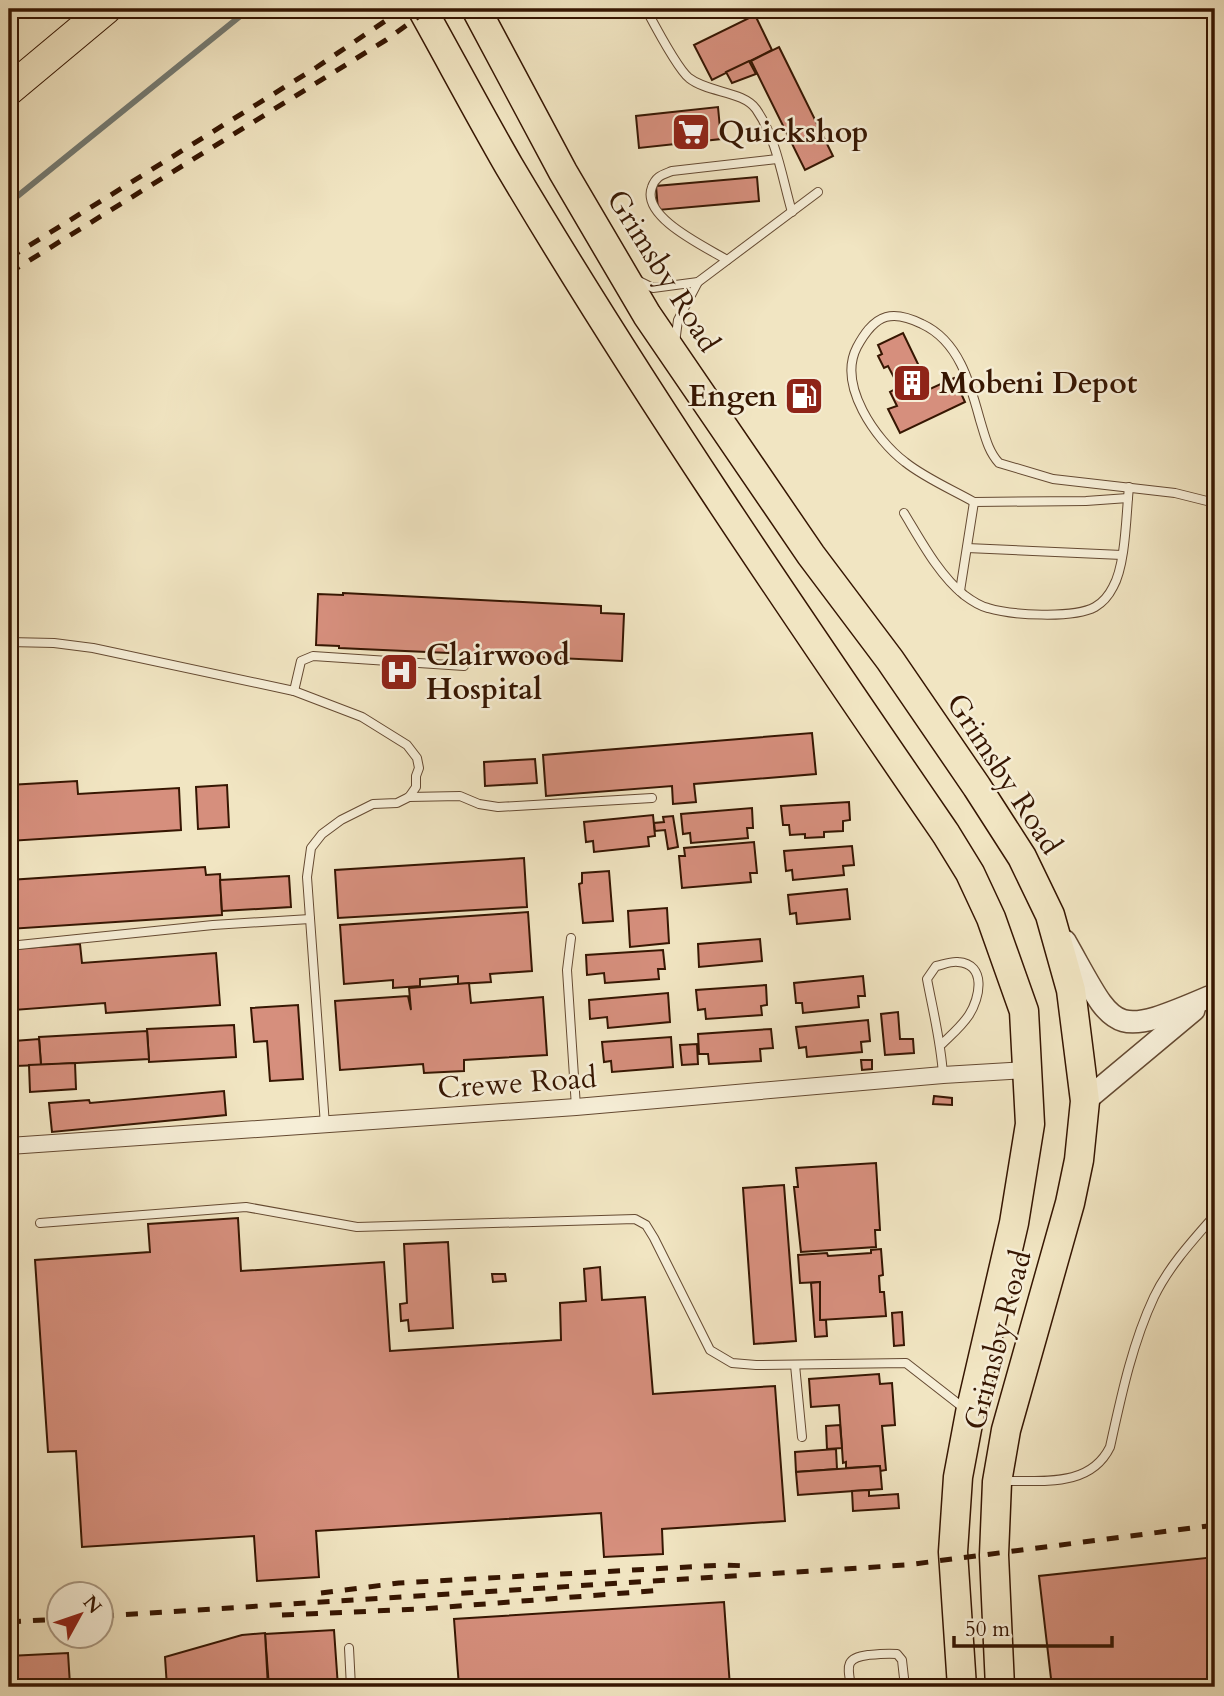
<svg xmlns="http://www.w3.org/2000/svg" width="1224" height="1696" font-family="Cardo,serif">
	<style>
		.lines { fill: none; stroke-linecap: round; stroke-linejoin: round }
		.stream { stroke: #747a72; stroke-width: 6 }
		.building { fill: #d68f7d; stroke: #361602; stroke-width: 2 }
		.service-casing { stroke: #654a32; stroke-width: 10 }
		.minor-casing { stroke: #654a32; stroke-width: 18 }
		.tertiary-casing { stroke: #654a32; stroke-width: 24 }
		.trunk-casing { stroke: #361602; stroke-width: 31 }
		.motorway-casing { stroke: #361602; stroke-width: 32 }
		.service { stroke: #f6eed7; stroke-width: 8 }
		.minor { stroke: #f6eed7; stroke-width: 16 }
		.tertiary { stroke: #f6eed7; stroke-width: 21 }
		.trunk { stroke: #f1e5c2; stroke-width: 28 }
		.motorway { stroke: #f1e5c2; stroke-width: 30 }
		.rail { stroke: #361602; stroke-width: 5; stroke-dasharray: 12 12; stroke-linecap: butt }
		.labels { text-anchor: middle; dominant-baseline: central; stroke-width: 5; stroke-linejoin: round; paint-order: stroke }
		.poi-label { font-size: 30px; font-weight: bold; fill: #361602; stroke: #f6eed7; text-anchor: start }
		.street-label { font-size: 30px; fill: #361602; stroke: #f6eed7 }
	</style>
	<rect width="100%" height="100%" fill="#f1e5c2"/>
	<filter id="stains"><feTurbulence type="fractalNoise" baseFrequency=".00286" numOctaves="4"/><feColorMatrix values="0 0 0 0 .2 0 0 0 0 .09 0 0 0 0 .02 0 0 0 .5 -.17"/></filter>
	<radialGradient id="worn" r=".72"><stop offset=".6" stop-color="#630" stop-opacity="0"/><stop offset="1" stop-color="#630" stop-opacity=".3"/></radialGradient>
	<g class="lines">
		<!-- stream -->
		<path class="stream" d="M9,203l240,-194"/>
	</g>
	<!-- building -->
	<g class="building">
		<path d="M755,15l17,35 -60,30 -18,-35z"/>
		<path d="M779,47l54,109 -28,14 -54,-109z"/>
		<path d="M749,61l7,13 -24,9 -6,-11z"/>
		<path d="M718,107l3,32 -82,9 -3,-32z"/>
		<path d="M757,177l2,24 -101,9 -2,-24z"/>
		<path d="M903,333l27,56 24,-11 11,24 -65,31 -12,-24 9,-3 -7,-14 9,-5 -11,-21 -4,2 -6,-12 4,-2 -4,-9z"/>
		<path d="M343,593l258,13v7l23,1 -2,47 -283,-13v-2l-23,-1 2,-51 25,1z"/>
		<path d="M812,733l4,41 -122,10 2,18 -23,2 -1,-18 -126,10 -3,-41z"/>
		<path d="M535,759l2,24 -52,3 -1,-24z"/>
		<path d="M77,781l1,13 101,-6 2,42 -172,11v-56z"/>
		<path d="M227,785l2,42 -31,2 -2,-42z"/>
		<path d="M849,802l1,18 -7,1v10l-19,1v5l-19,1v-4l-15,1 -1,-10h-6l-2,-19z"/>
		<path d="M752,808l1,20h-6l1,10 -57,5 -1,-10 -7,1 -2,-20z"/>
		<path d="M653,815l2,21 -7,1 1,9 -55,6 -1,-11 -7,1 -2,-20z"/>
		<path d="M673,816l5,31 -10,2 -3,-19 -10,1 -1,-8 10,-1 -1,-5z"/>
		<path d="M754,842l3,31h-7l1,9 -69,6 -3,-32h6l-1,-8z"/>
		<path d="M852,846l2,19 -11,1 1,9 -51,5 -1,-10 -6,1 -2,-20z"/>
		<path d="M524,858l3,49 -189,11 -3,-48z"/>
		<path d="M205,867l1,8 14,-1 2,41 -213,14v-49z"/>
		<path d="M609,871l4,50 -30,2 -4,-39 3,-1v-10z"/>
		<path d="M289,876l2,31 -69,4 -2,-31z"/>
		<path d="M847,889l3,30 -53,5 -1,-11 -6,1 -2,-19z"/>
		<path d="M667,908l2,35 -39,4 -2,-36z"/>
		<path d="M528,912l4,59 -42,3 1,8 -33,2v-8l-38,3v7l-27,2v-8l-49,4 -4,-59z"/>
		<path d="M760,939l2,22 -63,6 -1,-23z"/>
		<path d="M80,944l2,19 134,-10 4,52 -114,8 -1,-10 -91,7 -4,-61z"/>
		<path d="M663,950l2,19h-7l1,10 -54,4 -1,-10 -17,2 -1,-20z"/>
		<path d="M863,976l2,20h-7l1,11 -56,6 -1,-10h-6l-2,-20z"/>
		<path d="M469,983l2,20 72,-6 4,58 -83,5v11l-40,2 -1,-9 -83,6 -5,-69 73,-5 3,14 -2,-22z"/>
		<path d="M766,985l1,20 -6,1 1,9 -56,4 -1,-10 -7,1 -2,-20z"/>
		<path d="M668,993l2,29 -62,6 -1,-11 -17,2 -1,-19z"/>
		<path d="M298,1005l5,74 -33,2 -3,-40 -13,1 -3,-34z"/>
		<path d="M898,1012l2,27h13l1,14 -29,2 -4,-41z"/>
		<path d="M868,1020l2,21 -9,1 1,10 -55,5 -1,-10 -7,1 -3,-21z"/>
		<path d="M234,1025l2,32 -87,5 -2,-33z"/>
		<path d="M771,1029l2,19 -13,1 1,12 -52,3 -1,-10h-9l-1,-20z"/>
		<path d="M147,1031l2,28 -108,6 -2,-28z"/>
		<path d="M671,1037l2,30 -61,5 -1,-11 -7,1 -2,-20z"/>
		<path d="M39,1039l2,26 -26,1 -1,-25z"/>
		<path d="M12,1044l2,42h-5v-41z"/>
		<path d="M697,1044l1,20 -16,1 -2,-20z"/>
		<path d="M861,1060h11v9l-10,1z"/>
		<path d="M75,1063l1,26 -46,3 -1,-27z"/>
		<path d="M224,1091l2,24 -174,17 -3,-29 40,-3 1,3z"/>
		<path d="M934,1096l18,2v7l-19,-1z"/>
		<path d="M876,1163l4,67h-5l1,17 -75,5 -7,-65h4l-2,-19z"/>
		<path d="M784,1185l12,156 -42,3 -11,-156z"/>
		<path d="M238,1218l3,53 143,-9 6,89 171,-11 -1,-37 26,-2 -2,-32 16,-2 2,33 43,-3 8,97 122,-8 10,135 -123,8 1,25 -59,3 -3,-44 -285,18 3,46 -62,4 -3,-45 -172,11 -6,-96 -28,1 -13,-192 115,-8 -2,-28z"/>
		<path d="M448,1242l5,86 -44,3 -1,-11 -7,1 -1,-17 7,-1 -3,-59z"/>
		<path d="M881,1249l2,26 -4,1 1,16h4l2,24 -66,4v-38l-20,1 -2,-28 29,-2 1,3 43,-3v-3z"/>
		<path d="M492,1274h13l1,7 -13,1z"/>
		<path d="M820,1282v38h6l1,16 -12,1 -4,-54z"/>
		<path d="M902,1312l2,33 -10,1 -2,-33z"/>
		<path d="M879,1374l1,10 12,-1 3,42 -13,1 4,44 -6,1v-5l-34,2v-6l-3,1 -4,-58 -28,2 -2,-28z"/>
		<path d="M840,1425l2,23 -15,1 -1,-23z"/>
		<path d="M836,1449l1,20 -41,3 -1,-20z"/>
		<path d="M880,1466l2,23 -84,6 -2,-23z"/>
		<path d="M869,1490v6l29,-2 1,14 -46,3 -1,-20z"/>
		<path d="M1215,1557v130h-163l-13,-111z"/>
		<path d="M724,1602l6,85h-271l-5,-68z"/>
		<path d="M334,1630l4,57h-69l-4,-53z"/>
		<path d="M265,1633l3,54h-101l-2,-30 77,-22z"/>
		<path d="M68,1653l2,32 -61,2v-31z"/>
	</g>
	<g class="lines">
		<!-- service casing -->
		<g class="service-casing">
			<g id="service">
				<path d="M646,9c8,15 31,59 43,69 19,15 54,13 67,31 21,30 26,69 36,103"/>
				<path d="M727,260c-21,-13 -87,-43 -75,-73 4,-11 10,-12 20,-16l105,-12"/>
				<path d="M637,280l16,8 45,-6 120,-90"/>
				<path d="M675,343l3,-23 20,-38"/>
				<path d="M974,502c-23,-13 -49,-24 -69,-40 -29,-22 -68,-77 -48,-115 6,-11 15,-26 29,-30 11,-3 26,2 36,7 37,17 48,59 58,96 5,16 8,31 19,43l54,16 122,14 40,10"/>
				<path d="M904,513c17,28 35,62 60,82 8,6 15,11 24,13 23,7 85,11 107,-1 7,-4 14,-12 18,-20 13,-23 13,-73 16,-100"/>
				<path d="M967,548l155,7"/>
				<path d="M960,591l14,-89 112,-1 42,-3"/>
				<path d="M9,642l45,1 39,5 201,43 68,26 45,28 10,13 2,10 -3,8v11l-7,10 -12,6 -24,1 -32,16 -19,14 -11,14 -4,29 18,248"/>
				<path d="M294,691l7,-30 12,-5 151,10"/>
				<path d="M409,797l51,-1 19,8 19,3 154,-9"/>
				<path d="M571,938l-4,32 9,137"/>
				<path d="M9,946l204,-21 97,-6"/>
				<path d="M942,1044c9,-9 19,-17 27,-29 11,-17 18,-51 -11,-53 -7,-1 -16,3 -22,4l-9,13c6,32 14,63 16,96"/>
				<path d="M40,1223l206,-16 111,20 278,-8 11,6 8,13 56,112 22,13 24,2 150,-2 59,46"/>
				<path d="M795,1365l7,72"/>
				<path d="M1004,1481c38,-1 86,7 106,-34 11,-50 22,-103 44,-150 15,-31 39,-57 61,-82"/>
				<path d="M349,1648l2,39"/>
				<path d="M851,1687c-3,-20 -7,-29 17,-32 10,-1 19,-2 29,-1l5,6 3,27"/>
			</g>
		</g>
		<!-- minor casing -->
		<g class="minor-casing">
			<path id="minor" d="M9,1146l567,-39 367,-32 85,-5"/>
		</g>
		<!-- tertiary casing -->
		<g class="tertiary-casing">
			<g id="tertiary">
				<path d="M1065,941c51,90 44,99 144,56"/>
				<path d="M1085,1101l109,-91"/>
			</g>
		</g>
		<!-- trunk casing -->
		<g class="trunk-casing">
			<g id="trunk">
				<path d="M422,9c29,52 57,105 87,157 136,229 287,449 437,668l24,39 21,45 33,93 6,113 -16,99 -44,190 -12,64 -5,75 9,135"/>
				<path d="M476,9l87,163 84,143 164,240 79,105 87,127 45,70 28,58 21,75 14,111 -6,59 -9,43 -64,227 -9,52 -3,73 6,132"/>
			</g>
		</g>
		<!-- motorway casing -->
		<g class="motorway-casing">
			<path id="motorway" d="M9,90l97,-81"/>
		</g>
		<!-- service -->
		<use href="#service" class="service"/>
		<!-- minor -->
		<use href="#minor" class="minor"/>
		<!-- tertiary -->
		<use href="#tertiary" class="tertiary"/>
		<!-- trunk -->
		<use href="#trunk" class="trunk"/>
		<!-- motorway -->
		<use href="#motorway" class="motorway"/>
		<!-- rail -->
		<g class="rail">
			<path d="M9,258l308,-191 86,-58"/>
			<path d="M9,273l377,-233 43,-31"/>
			<path d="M321,1593l78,-10 324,-18 27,1"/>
			<path d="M282,1615l139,-6 242,-19"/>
			<path d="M102,1616l804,-51 309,-40"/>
			<path d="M9,1622l51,-3"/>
		</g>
	</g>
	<!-- icons -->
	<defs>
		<g id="supermarket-square" transform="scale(2.0125)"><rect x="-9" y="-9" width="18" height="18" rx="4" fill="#8f2418" stroke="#f6eed7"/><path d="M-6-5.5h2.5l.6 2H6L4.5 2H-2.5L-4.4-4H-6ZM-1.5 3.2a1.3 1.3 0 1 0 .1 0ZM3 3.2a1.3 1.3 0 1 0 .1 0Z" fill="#fff"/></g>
		<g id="building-square" transform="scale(2.0125)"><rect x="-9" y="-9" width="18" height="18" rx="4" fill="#8f2418" stroke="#f6eed7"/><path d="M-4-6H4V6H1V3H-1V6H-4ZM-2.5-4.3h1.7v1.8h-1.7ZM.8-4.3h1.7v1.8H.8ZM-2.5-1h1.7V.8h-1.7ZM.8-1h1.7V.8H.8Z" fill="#fff"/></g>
		<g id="fuel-square" transform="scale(2.0125)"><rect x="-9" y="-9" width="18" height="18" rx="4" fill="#8f2418" stroke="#f6eed7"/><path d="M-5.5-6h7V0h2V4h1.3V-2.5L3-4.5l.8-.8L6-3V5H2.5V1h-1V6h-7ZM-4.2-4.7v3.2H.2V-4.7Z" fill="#fff"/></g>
		<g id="hospital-square" transform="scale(2.0125)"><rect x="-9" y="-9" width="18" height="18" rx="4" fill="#8f2418" stroke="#f6eed7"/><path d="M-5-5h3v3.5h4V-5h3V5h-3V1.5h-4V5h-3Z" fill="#fff"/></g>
	</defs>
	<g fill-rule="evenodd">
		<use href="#supermarket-square" x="691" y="132"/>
		<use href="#building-square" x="912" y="383"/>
		<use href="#fuel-square" x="804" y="396"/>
		<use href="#hospital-square" x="399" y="672"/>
	</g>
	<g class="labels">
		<!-- poi labels -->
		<g class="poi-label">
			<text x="718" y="132">Quickshop</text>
			<text x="939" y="383">Mobeni Depot</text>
			<text x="777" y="396" text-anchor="end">Engen</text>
			<text x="426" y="655">Clairwood<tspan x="426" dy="34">Hospital</tspan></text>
		</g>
		<!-- street labels -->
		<g class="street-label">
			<text transform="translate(663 271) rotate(58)">Grimsby Road</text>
			<text transform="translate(1004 774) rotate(57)">Grimsby Road</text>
			<text transform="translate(517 1083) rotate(-4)">Crewe Road</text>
			<text transform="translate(998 1340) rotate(-75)">Grimsby Road</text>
		</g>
	</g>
	<!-- margin -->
	<rect width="1224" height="1696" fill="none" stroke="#f1e5c2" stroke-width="35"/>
	<rect x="10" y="10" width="1203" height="1675" fill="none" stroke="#361602" stroke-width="3.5"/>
	<rect x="18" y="18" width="1189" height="1661" fill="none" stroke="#361602" stroke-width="2"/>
	<!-- north arrow -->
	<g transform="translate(80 1615) rotate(50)"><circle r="33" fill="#f6eed7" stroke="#a99882" stroke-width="2"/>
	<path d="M0-5L12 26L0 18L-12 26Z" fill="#8f2418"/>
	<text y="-10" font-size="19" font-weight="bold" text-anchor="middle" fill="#361602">N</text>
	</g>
	<!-- scale -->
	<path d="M954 1636v10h158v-10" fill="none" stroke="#361602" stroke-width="3.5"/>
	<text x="965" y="1636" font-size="21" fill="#361602" stroke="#f6eed7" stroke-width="5" paint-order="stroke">50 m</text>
	<rect width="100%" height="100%" filter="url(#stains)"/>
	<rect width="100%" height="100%" fill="url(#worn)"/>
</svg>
